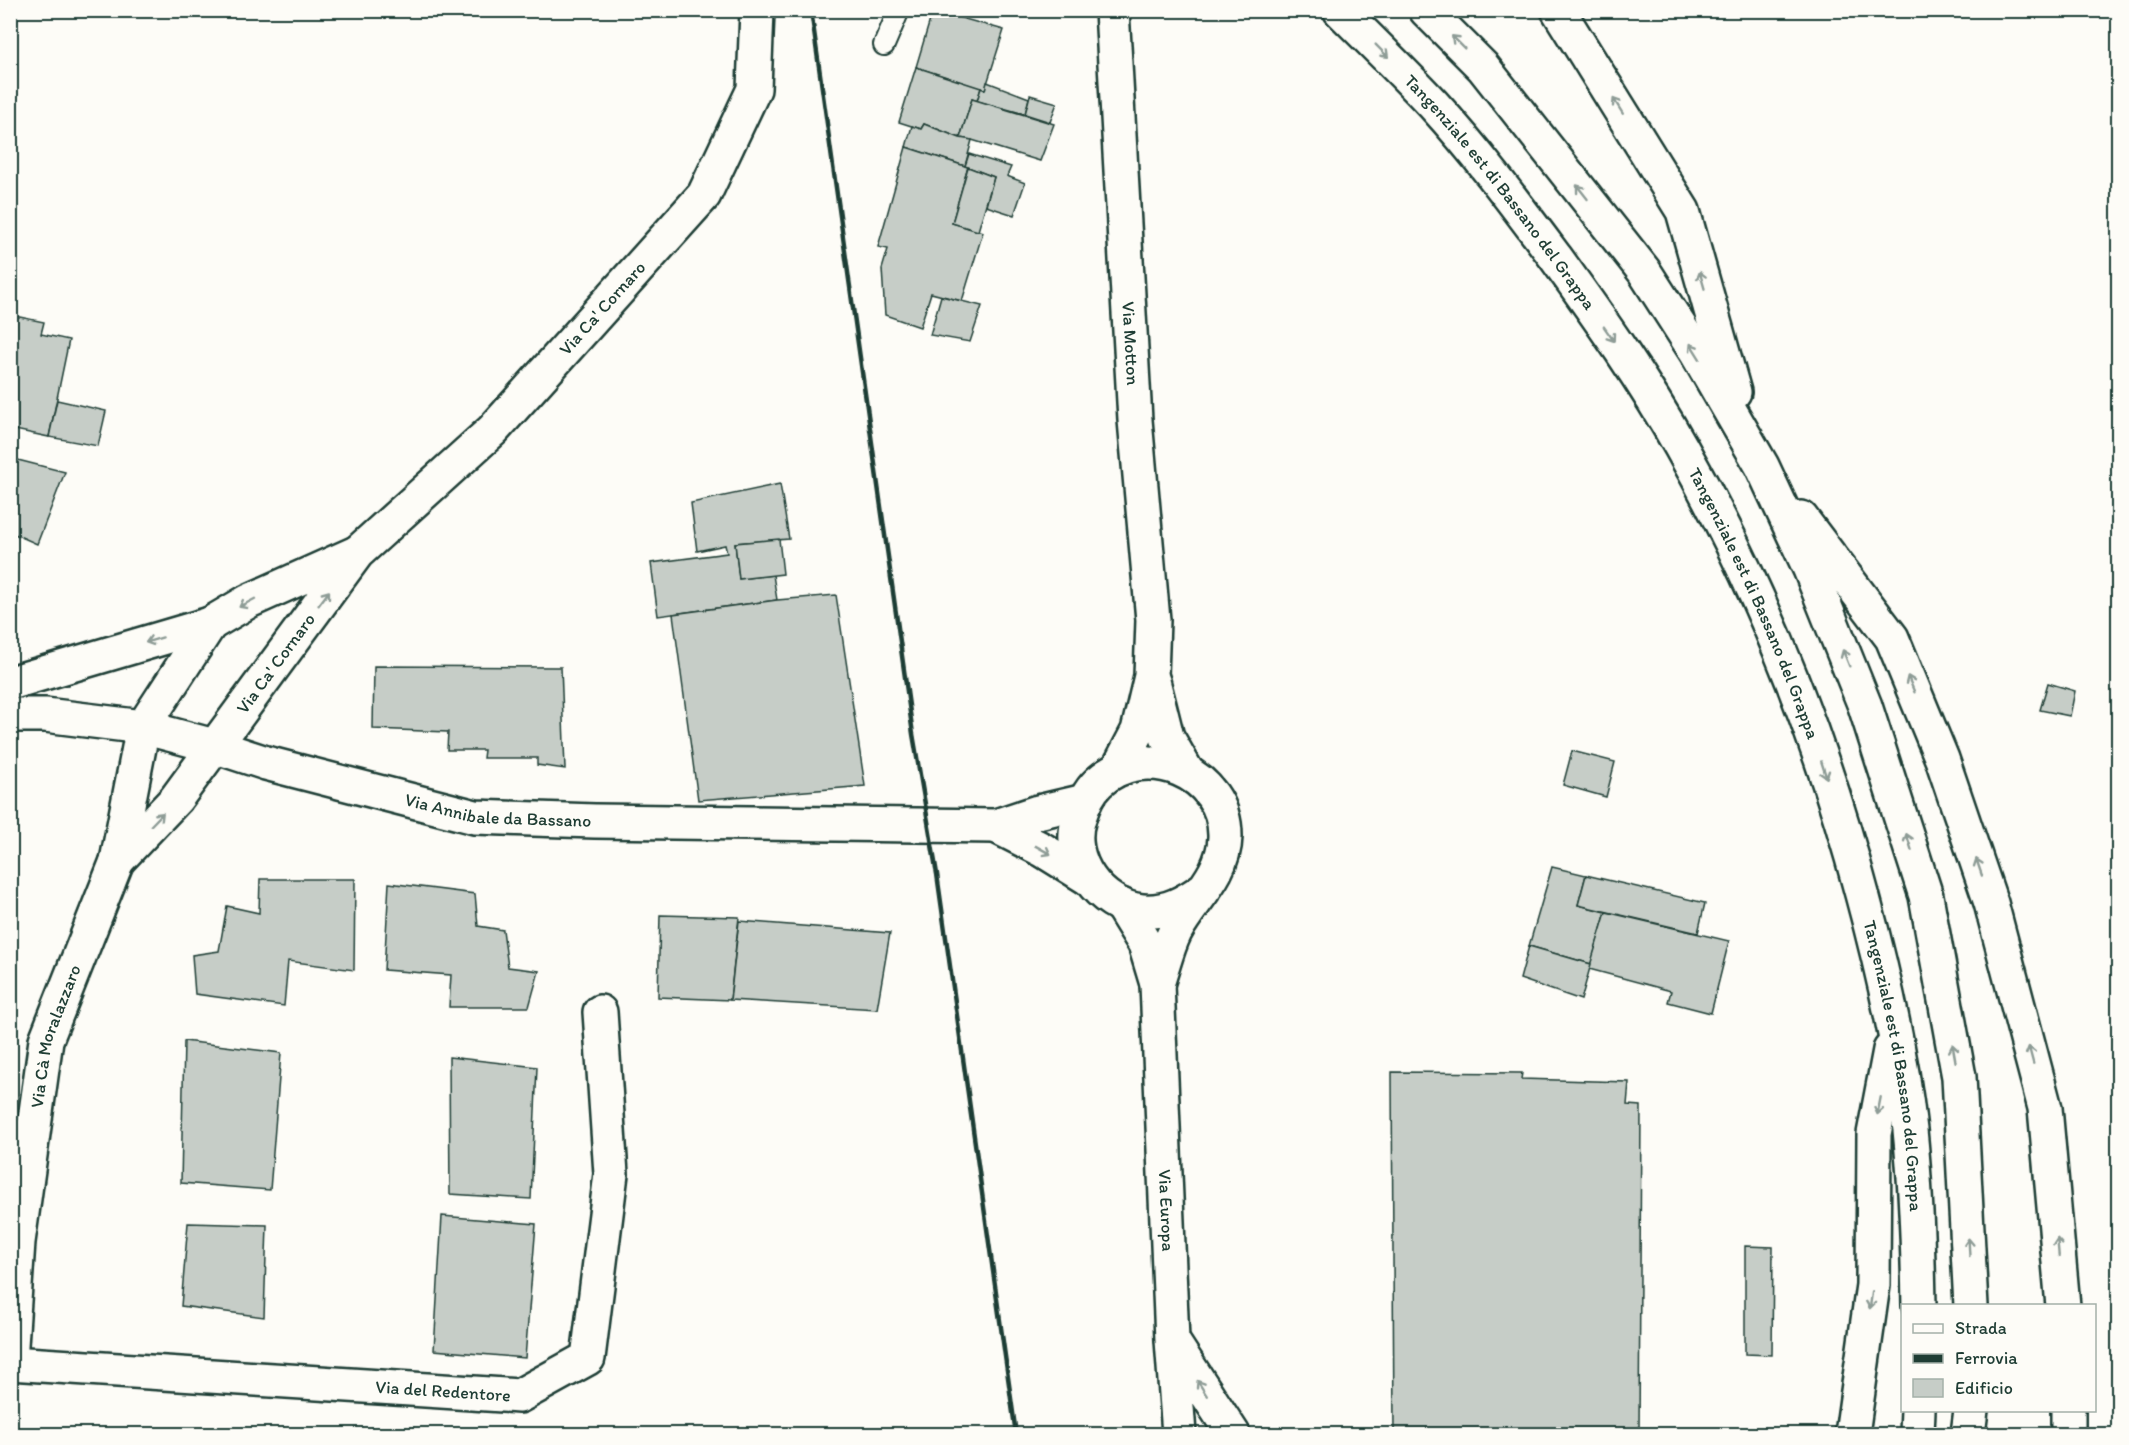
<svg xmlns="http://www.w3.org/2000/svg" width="2129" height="1445" font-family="Itim,sans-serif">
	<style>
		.building { fill: #c6cdc7; stroke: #1f3d34; stroke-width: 1.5 }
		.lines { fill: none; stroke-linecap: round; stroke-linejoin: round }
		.lane-casing { stroke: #1f3d34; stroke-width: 24 }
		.street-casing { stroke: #1f3d34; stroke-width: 38 }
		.secondary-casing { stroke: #1f3d34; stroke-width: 38 }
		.highway-casing { stroke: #1f3d34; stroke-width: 38 }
		.lane { stroke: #fdfcf7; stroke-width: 20 }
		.street { stroke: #fdfcf7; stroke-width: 33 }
		.secondary { stroke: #fdfcf7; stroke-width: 33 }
		.highway { stroke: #fdfcf7; stroke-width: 33 }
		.rail { stroke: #1f3d34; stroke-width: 4.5 }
		.oneway { stroke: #8e9c96 }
		.labels { text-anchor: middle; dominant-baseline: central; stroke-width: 4.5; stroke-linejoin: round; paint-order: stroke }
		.street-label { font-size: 18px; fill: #1f3d34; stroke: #fdfcf7 }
	</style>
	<rect width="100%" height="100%" fill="#fdfcf7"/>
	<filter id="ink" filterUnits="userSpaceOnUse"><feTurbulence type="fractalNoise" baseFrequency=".0167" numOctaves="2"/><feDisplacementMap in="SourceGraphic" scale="12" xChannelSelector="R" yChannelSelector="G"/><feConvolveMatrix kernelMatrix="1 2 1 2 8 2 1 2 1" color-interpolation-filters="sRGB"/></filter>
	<g filter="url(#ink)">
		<!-- building -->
		<g class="building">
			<path d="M933,10l71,20 -19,60 -69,-23z"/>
			<path d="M916,67l65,21 -4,13 -5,-2 -12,39 -36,-14 -3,5 -22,-7z"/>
			<path d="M987,82l42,16 -4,16 -48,-13 4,-13 4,2z"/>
			<path d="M1030,95l27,8 -7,19 -25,-8z"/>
			<path d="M972,99l82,25 -14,37 -68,-21 -12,-2z"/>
			<path d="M924,124l36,14 12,2 -7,26 -59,-19 6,-21 9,3z"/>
			<path d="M906,147l62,20 -16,56 31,9 -21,69 -31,-8 -11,34 -35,-12 -3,-46 6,-20 -10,-2z"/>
			<path d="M969,154l42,13 -4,9 18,7 -11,32 -28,-9 8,-29 -29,-11z"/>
			<path d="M968,167l26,10 -16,54 -26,-8z"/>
			<path d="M941,296l41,10 -12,36 -40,-7z"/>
			<path d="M10,315l34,7 -3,12 28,6 -20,97 -39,-8z"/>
			<path d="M57,400l49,11 -8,35 -49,-9z"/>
			<path d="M10,458l55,14 -28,72 -27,-12z"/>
			<path d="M780,484l9,55 -54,4 4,36 34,-4 4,25 -119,16 -7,-53 76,-10 -2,-8 -28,6 -6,-48z"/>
			<path d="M779,539l4,35 -44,5 -4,-36z"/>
			<path d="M836,595l29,191 -167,14 -25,-186 104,-14z"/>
			<path d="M374,666l187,1 4,102 -28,-4v-7h-54l1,-8h-37l1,-18 -75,-3z"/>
			<path d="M2048,683l27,8 -5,25 -30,-6z"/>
			<path d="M1572,751l43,11 -9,35 -43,-12z"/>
			<path d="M1552,867l34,8 -8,30 28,7 -15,52 -62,-18z"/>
			<path d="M1586,875l119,28 -7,30 -120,-28z"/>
			<path d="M260,879h95l-1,91 -66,-9 -4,45 -89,-12 -3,-39 27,-4 8,-45 32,7z"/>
			<path d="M389,883l86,11 3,32 25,4 5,37 31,4 -10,36h-80l2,-32 -67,-5z"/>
			<path d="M1606,912l123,29 -18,72 -43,-11 3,-11 -82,-22z"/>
			<path d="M660,915l79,2 -9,83 -72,-3z"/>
			<path d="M739,921l151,12 -13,76 -147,-9z"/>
			<path d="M1529,946l62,18 -10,36 -61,-21z"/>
			<path d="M184,1041l97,12 -11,137 -89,-7z"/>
			<path d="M449,1057l88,10 -6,132 -81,-5z"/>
			<path d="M1392,1072l130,1 -1,6 108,3 -2,23 14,1 -2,328h-245z"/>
			<path d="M442,1216l94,8 -11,134 -91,-8z"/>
			<path d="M188,1223l79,2 -3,92 -83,-11z"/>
			<path d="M1745,1246l28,1 -1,108 -27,-1z"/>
		</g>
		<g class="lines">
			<!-- lane casing -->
			<g class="lane-casing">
				<path id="lane" d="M884,45l15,-35"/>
			</g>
			<!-- street casing -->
			<g class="street-casing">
				<g id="street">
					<path d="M10,683l200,-59 39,-23 107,-48"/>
					<path id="s1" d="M117,861l59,-62 181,-246 136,-123 211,-235 50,-106 3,-79"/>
					<path id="s2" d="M10,1360l8,-118 28,-202 71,-179 26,-134 67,-103"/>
					<path id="s3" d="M10,1363l509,33 69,-38 23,-184 -11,-162"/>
				</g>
			</g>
			<!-- secondary casing -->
			<g class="secondary-casing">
				<g id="secondary">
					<path id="s4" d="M1112,10l23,410 18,200 -2,56 -13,55 -20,38"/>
					<path d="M1153,681l14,56 20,35"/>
					<path id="s5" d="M10,715h35l98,12 71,19 52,17 209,54 120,4 401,5 42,-14 47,-11"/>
					<path d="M996,826l47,24 45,28"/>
					<path id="s6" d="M1121,905l24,39 12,40 15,356 7,94"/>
					<path d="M1157,984c6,-17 10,-36 18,-52 17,-32 49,-57 50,-95 1,-65 -80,-97 -126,-55 -11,10 -16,23 -20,36 -14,41 21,89 63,93 25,2 44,-9 63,-23"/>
					<path d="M1175,1345l58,89"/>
				</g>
			</g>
			<!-- highway casing -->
			<g class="highway-casing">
				<g id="highway">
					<path id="s7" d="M1340,10c31,31 63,62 93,94 44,48 84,102 123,154 44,61 88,123 125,189 79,140 140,292 181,447 21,77 39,156 48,236 6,58 8,117 9,176"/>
					<path d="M1426,10l57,57 161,204 52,81 66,114 48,103 55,137 61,190 33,181 12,229"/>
					<path d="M1558,10l125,201 51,181"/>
					<path d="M1801,518l91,120 50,121 49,144 54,205 18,198"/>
					<path d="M2068,1410v24"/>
					<path d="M1852,1434l21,-149 1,-151 16,-84"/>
					<path d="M1917,1434l1,-24"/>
					<path d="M1968,1434l3,-24"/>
				</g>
			</g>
			<!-- lane -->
			<use href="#lane" class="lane"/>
			<!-- street -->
			<use href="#street" class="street"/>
			<!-- secondary -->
			<use href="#secondary" class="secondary"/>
			<!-- highway -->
			<use href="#highway" class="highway"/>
			<!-- rail -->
			<path class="rail" d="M811,10l102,724 24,140 79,560"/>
		</g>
		<!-- one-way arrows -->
		<defs><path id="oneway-shaft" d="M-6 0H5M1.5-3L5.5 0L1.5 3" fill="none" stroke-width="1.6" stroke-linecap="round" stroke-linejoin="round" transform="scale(1.5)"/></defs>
		<g class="oneway">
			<use href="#oneway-shaft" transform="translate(1458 42) rotate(-135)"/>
			<use href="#oneway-shaft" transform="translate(1382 51) rotate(45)"/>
			<use href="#oneway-shaft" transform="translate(1618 106) rotate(-122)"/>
			<use href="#oneway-shaft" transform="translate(1582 192) rotate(-128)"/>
			<use href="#oneway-shaft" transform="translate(1702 280) rotate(-106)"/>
			<use href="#oneway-shaft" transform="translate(1609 334) rotate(55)"/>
			<use href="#oneway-shaft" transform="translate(1695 351) rotate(-122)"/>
			<use href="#oneway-shaft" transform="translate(324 598) rotate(-53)"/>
			<use href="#oneway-shaft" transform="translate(247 603) rotate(152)"/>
			<use href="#oneway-shaft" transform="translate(154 640) rotate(163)"/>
			<use href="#oneway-shaft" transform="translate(1846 658) rotate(-112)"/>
			<use href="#oneway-shaft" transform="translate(1911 684) rotate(-113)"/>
			<use href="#oneway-shaft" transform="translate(1824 770) rotate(72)"/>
			<use href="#oneway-shaft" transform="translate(157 819) rotate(-46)"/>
			<use href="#oneway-shaft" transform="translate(1909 842) rotate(-108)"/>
			<use href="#oneway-shaft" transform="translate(1043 850) rotate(29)"/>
			<use href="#oneway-shaft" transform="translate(1979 867) rotate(-109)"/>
			<use href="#oneway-shaft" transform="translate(1954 1053) rotate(-100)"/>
			<use href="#oneway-shaft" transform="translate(2031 1055) rotate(-105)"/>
			<use href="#oneway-shaft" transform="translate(1879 1106) rotate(101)"/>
			<use href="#oneway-shaft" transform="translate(1969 1247) rotate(-93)"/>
			<use href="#oneway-shaft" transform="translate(2058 1247) rotate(-95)"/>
			<use href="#oneway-shaft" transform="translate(1871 1300) rotate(98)"/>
			<use href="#oneway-shaft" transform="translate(1202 1388) rotate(-122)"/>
		</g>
	</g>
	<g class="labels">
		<!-- street labels -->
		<g class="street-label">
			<text stroke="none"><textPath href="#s7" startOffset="243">Tangenziale est di Bassano del Grappa</textPath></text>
			<text stroke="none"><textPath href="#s1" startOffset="738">Via Ca' Cornaro</textPath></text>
			<text stroke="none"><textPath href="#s4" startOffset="334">Via Motton</textPath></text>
			<text stroke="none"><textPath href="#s7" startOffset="729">Tangenziale est di Bassano del Grappa</textPath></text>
			<text stroke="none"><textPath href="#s1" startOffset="254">Via Ca' Cornaro</textPath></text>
			<text stroke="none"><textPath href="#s5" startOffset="500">Via Annibale da Bassano</textPath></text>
			<text stroke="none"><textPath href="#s2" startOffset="328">Via Cà Moralazzaro</textPath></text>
			<text stroke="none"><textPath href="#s7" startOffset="1215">Tangenziale est di Bassano del Grappa</textPath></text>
			<text stroke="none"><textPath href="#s6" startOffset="314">Via Europa</textPath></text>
			<text stroke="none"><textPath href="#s3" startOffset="434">Via del Redentore</textPath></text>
		</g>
	</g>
	<!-- margin -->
	<rect width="2129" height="1445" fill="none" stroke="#fdfcf7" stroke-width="36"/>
	<rect x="18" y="18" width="2093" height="1409" fill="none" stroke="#1f3d34" stroke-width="2" filter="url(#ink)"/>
	<!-- legend -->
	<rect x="1901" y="1304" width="195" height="108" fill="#fdfcf7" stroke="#a4b0a9" stroke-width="1.5"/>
	<rect x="1913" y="1324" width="30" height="9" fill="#fdfcf7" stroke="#a4b0a9" stroke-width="1.5"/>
	<text x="1955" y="1334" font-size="18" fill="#1f3d34">Strada</text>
	<rect x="1913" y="1354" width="30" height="9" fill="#1f3d34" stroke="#a4b0a9" stroke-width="1.5"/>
	<text x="1955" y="1364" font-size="18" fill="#1f3d34">Ferrovia</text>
	<rect x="1913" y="1379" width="30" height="18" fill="#c6cdc7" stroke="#a4b0a9" stroke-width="1.5"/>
	<text x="1955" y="1394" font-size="18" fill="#1f3d34">Edificio</text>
</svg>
